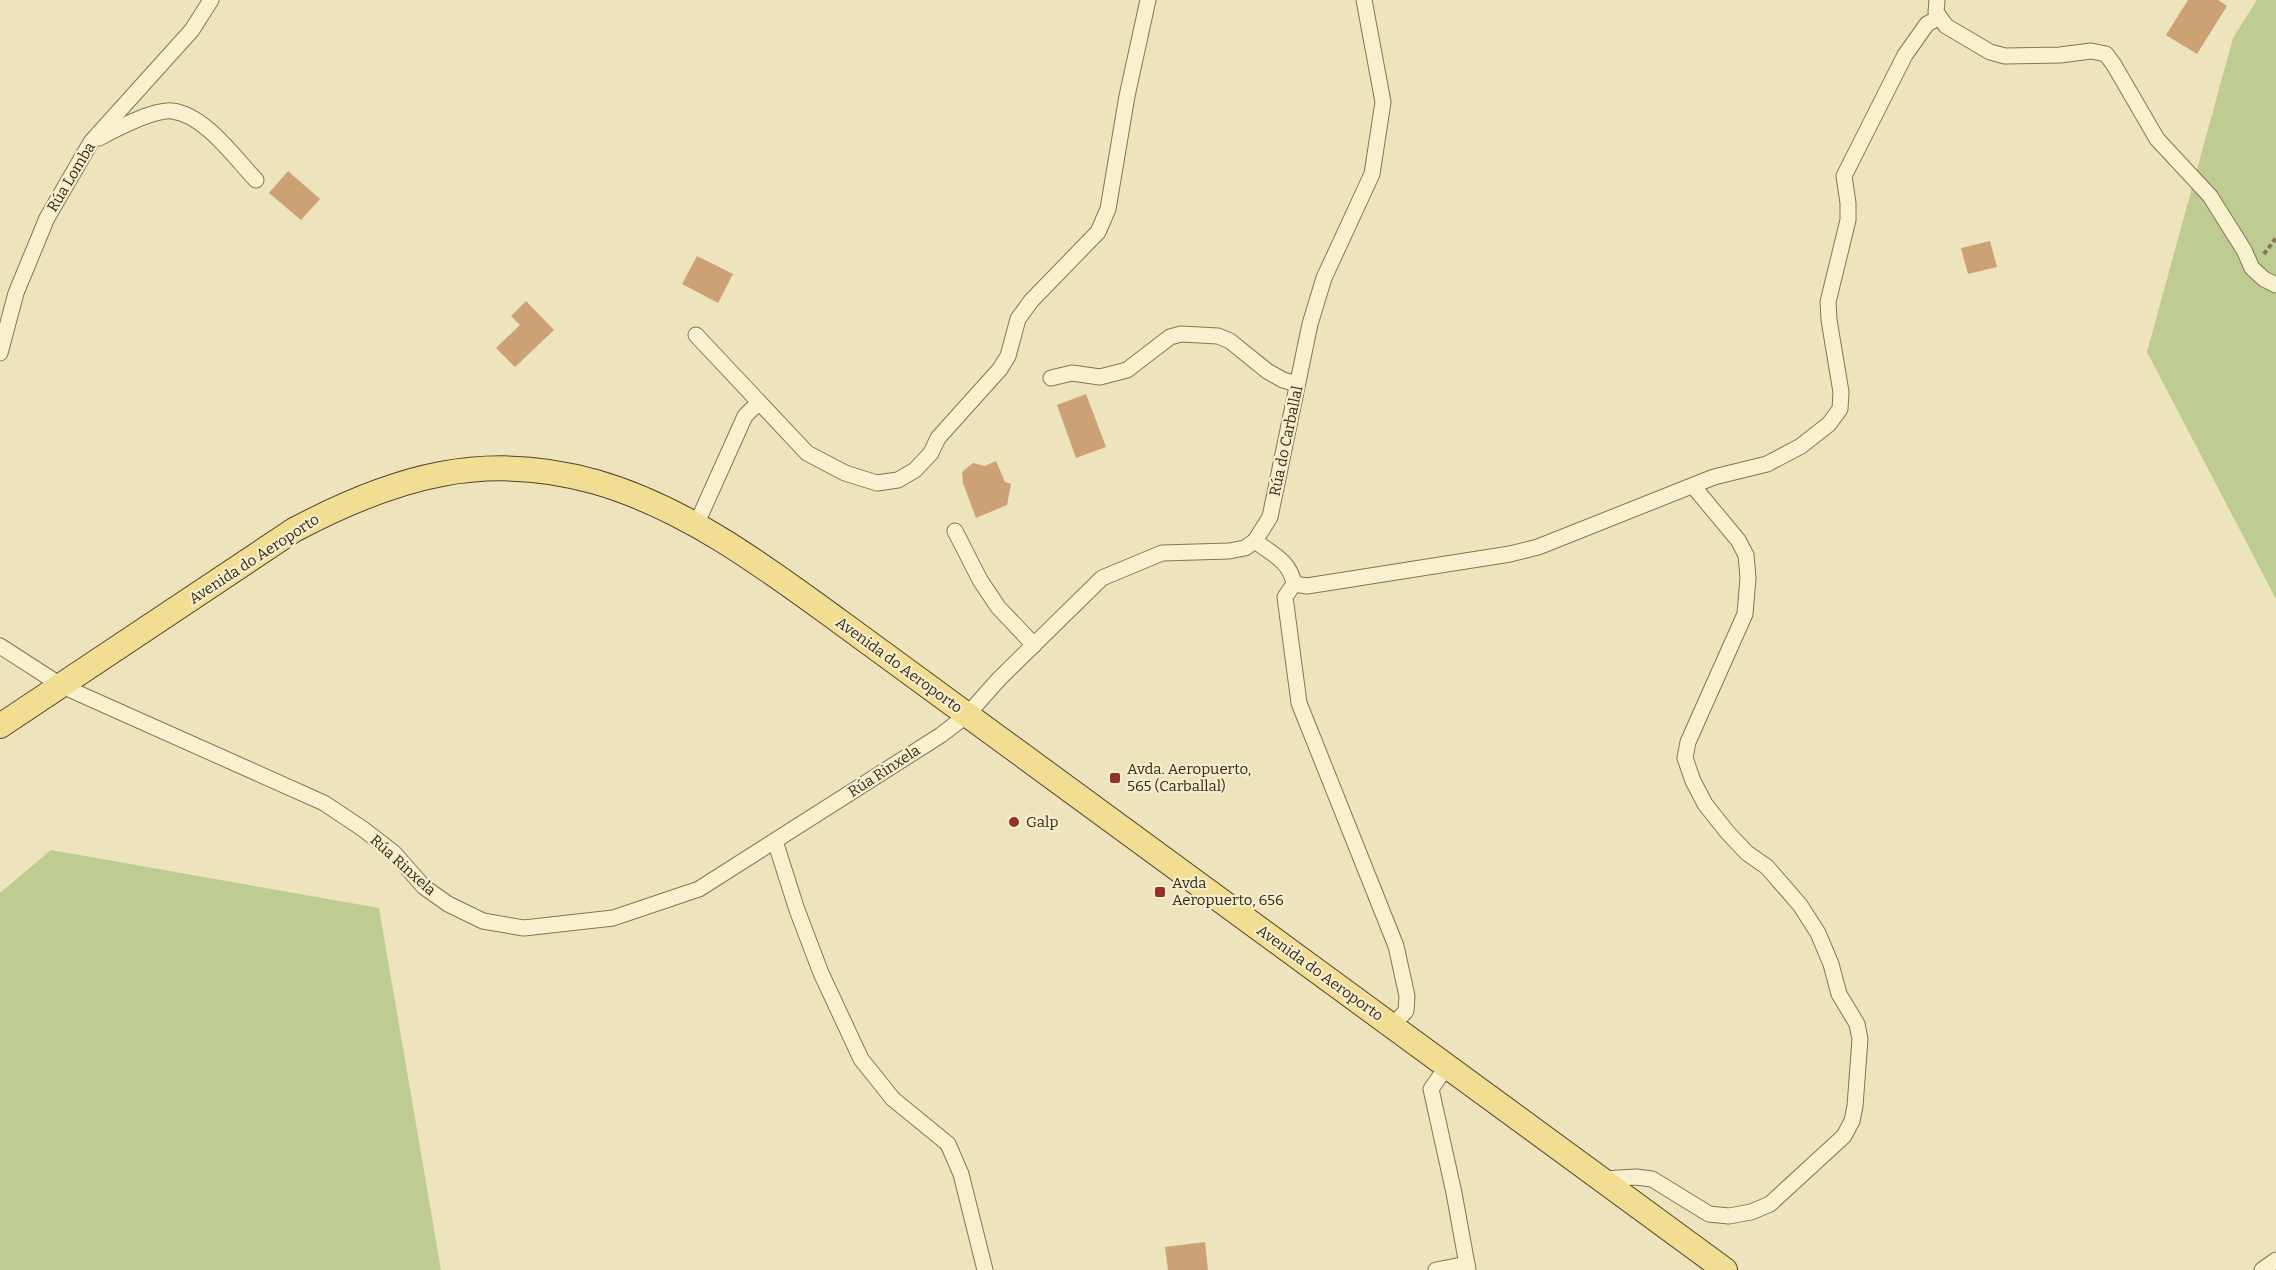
<svg xmlns="http://www.w3.org/2000/svg" width="2276" height="1270" font-family="Bitter,serif">
	<style>
		.green { fill: #becb91 }
		.building { fill: #cca173 }
		.lines { fill: none; stroke-linecap: round; stroke-linejoin: round }
		.street-casing { stroke: #857456; stroke-width: 17 }
		.primary-casing { stroke: #52412b; stroke-width: 26 }
		.path { stroke: #857456; stroke-width: 4; stroke-dasharray: 4.5 3; stroke-linecap: butt }
		.street { stroke: #f8f1d0; stroke-width: 15 }
		.primary { stroke: #f2de93; stroke-width: 24 }
		.poi-dot { fill: #943127; stroke: #f5edcc; stroke-width: 2 }
		.labels { text-anchor: middle; dominant-baseline: central; stroke-width: 4.5; stroke-linejoin: round; paint-order: stroke }
		.street-label { font-size: 15px; fill: #342a1b; stroke: #f5edcc }
		.poi-label { font-size: 15px; fill: #342a1b; stroke: #f5edcc; text-anchor: start }
	</style>
	<rect width="100%" height="100%" fill="#ede4bd"/>
	<!-- green -->
	<g class="green">
		<path d="M2257,0h19v599l-129,-247 86,-314z"/>
		<path d="M51,850l328,58 62,362h-441v-377z"/>
	</g>
	<!-- building -->
	<g class="building">
		<path d="M2188,0h30l9,6 -30,48 -31,-19z"/>
		<path d="M288,171l32,28 -19,21 -32,-27z"/>
		<path d="M1990,241l7,26 -29,7 -7,-26z"/>
		<path d="M697,256l36,18 -15,29 -36,-19z"/>
		<path d="M526,301l28,29 -39,37 -19,-19 24,-23 -9,-9z"/>
		<path d="M1086,394l20,53 -30,11 -19,-53z"/>
		<path d="M996,461l9,21 6,2 -4,21 -31,13 -13,-35 -1,-11 11,-9 12,3z"/>
		<path d="M1205,1242l3,28h-40l-3,-23z"/>
	</g>
	<g class="lines">
		<!-- street casing -->
		<g class="street-casing">
			<g id="street">
				<path d="M1937,0l-1,12 10,14 44,26 15,4 55,-1 31,-4 15,3 8,11 43,74 53,57 34,54 8,18 12,11 12,6"/>
				<path d="M99,138c17,-9 55,-29 73,-27 33,4 62,46 84,69"/>
				<path d="M696,335l111,118 38,20 32,10 21,-3 17,-10 16,-17 7,-15 62,-69 8,-13 10,-37 13,-18 67,-69 10,-23 19,-113 21,-96"/>
				<path d="M0,353l16,-60 31,-75 44,-76 101,-112 19,-30"/>
				<path d="M1051,378l21,-5 28,4 27,-7 43,-33 11,-3 37,2 12,5 37,30 16,9 14,4"/>
				<path d="M696,525l49,-109 14,-14"/>
				<path d="M955,531l25,49 18,27 36,38"/>
				<path d="M1255,541c17,13 35,20 39,43l-9,13 14,106 97,243 11,50 -1,15 -14,15"/>
				<path d="M1294,584l13,2 203,-32 28,-7 176,-70 53,-13 34,-18 28,-22 11,-15 1,-17 -12,-72 -1,-18 20,-82v-17l-4,-27 61,-121 22,-31 11,-6"/>
				<path d="M0,646l62,40 262,117 39,26 31,24 30,34 24,17 35,17 41,7 89,-10 86,-29 242,-154 26,-20 32,-36 103,-101 60,-25 67,-2 16,-3 10,-7 15,-24 40,-193 14,-46 48,-104 11,-72 -19,-102"/>
				<path d="M775,841l22,69 24,63 40,86 32,40 55,45 13,30 24,96"/>
				<path d="M1447,1066l-16,23 23,104 14,77"/>
				<path d="M1602,1179l34,-2 16,2 57,35 20,2 22,-4 19,-8 74,-68 8,-15 3,-15 5,-67 -3,-15 -18,-30 -8,-30 -13,-31 -18,-28 -33,-38 -20,-14 -19,-20 -23,-29 -12,-23 -8,-23 3,-16 57,-128 3,-36 -2,-23 -8,-15 -45,-54"/>
				<path d="M1436,1270l31,-6"/>
				<path d="M2262,1270l14,-10"/>
			</g>
		</g>
		<!-- primary casing -->
		<g class="primary-casing">
			<path id="primary" d="M0,726l294,-196c100,-53 190,-80 302,-48 90,26 169,85 243,139 60,44 119,87 179,131 235,173 472,345 707,518"/>
		</g>
		<!-- path -->
		<path class="path" d="M2264,254l12,-16"/>
		<!-- street -->
		<use href="#street" class="street"/>
		<!-- primary -->
		<use href="#primary" class="primary"/>
	</g>
	<!-- markers -->
	<g class="poi-dot">
		<rect x="1109" y="772" width="12" height="12" rx="3"/>
		<circle cx="1014" cy="822" r="6"/>
		<rect x="1154" y="886" width="12" height="12" rx="3"/>
	</g>
	<g class="labels">
		<!-- street labels -->
		<g class="street-label">
			<text transform="translate(71 177) rotate(-59)">Rúa Lomba</text>
			<text transform="translate(1286 441) rotate(-78)">Rúa do Carballal</text>
			<text transform="translate(254 559) rotate(-33)">Avenida do Aeroporto</text>
			<text transform="translate(899 665) rotate(36)">Avenida do Aeroporto</text>
			<text transform="translate(884 771) rotate(-33)">Rúa Rinxela</text>
			<text transform="translate(403 865) rotate(42)">Rúa Rinxela</text>
			<text transform="translate(1320 973) rotate(36)">Avenida do Aeroporto</text>
		</g>
		<!-- poi labels -->
		<g class="poi-label">
			<text x="1127" y="769">Avda. Aeropuerto,<tspan x="1127" dy="17">565 (Carballal)</tspan></text>
			<text x="1026" y="822">Galp</text>
			<text x="1172" y="883">Avda<tspan x="1172" dy="17">Aeropuerto, 656</tspan></text>
		</g>
	</g>
</svg>
